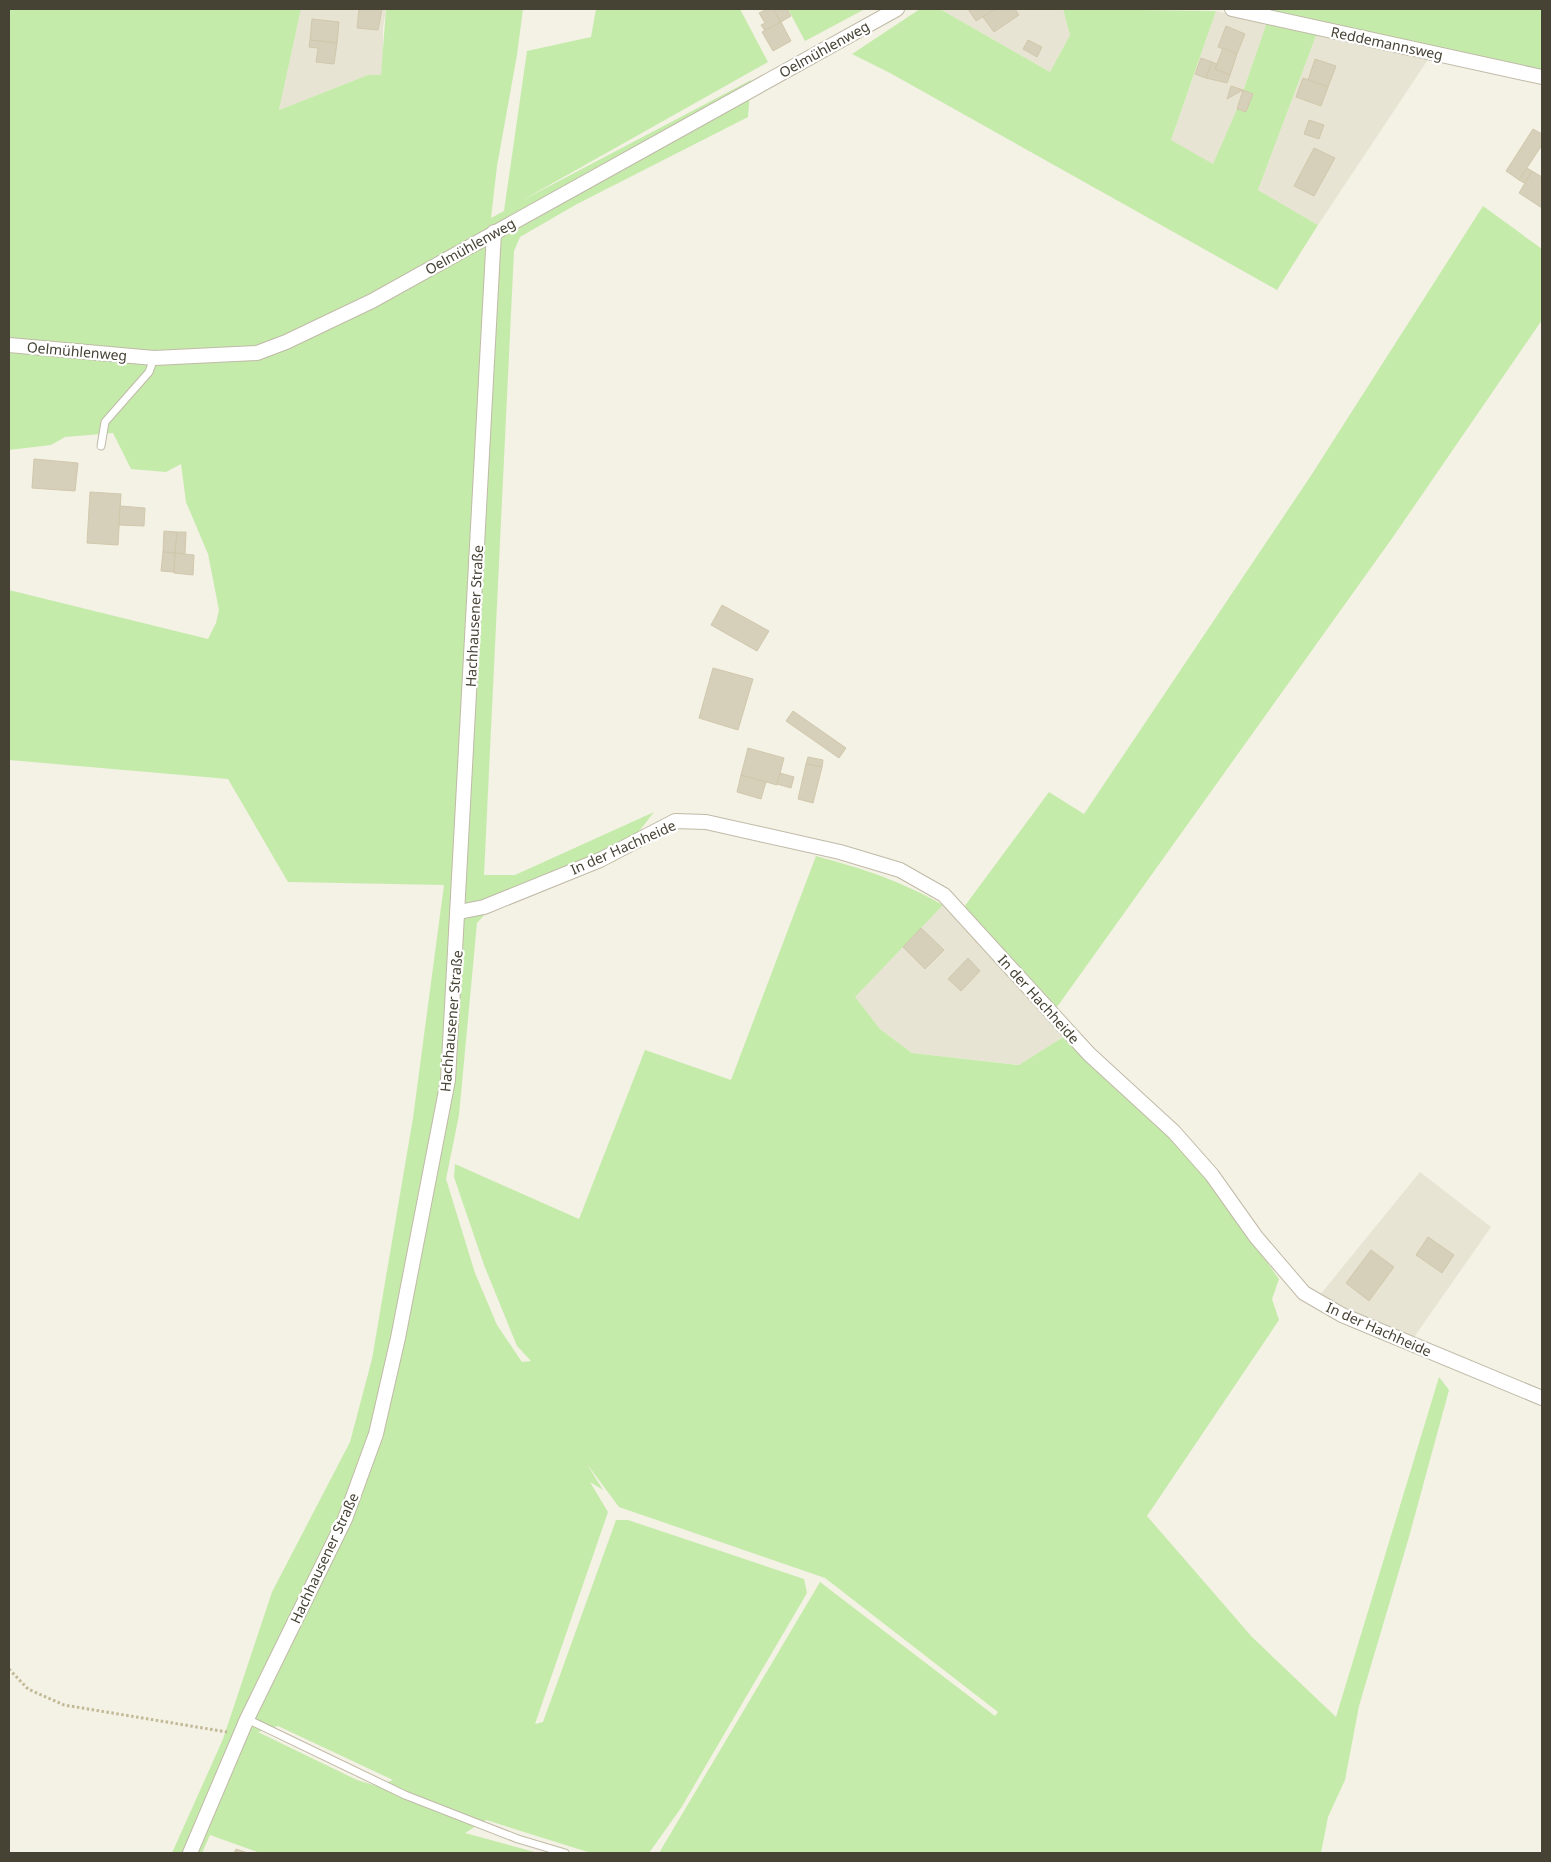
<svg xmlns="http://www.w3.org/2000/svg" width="1551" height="1862" font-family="'Noto Sans',sans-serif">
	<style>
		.residential { fill: #e8e4d3 }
		.green { fill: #c5ebab; fill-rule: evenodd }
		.building { fill: #d6cfba; stroke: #d1c8ac }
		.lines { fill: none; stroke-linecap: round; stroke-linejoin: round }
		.service-casing { stroke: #c0baa7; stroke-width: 9 }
		.minor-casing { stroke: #c0baa7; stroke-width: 16 }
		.path { stroke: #c2b997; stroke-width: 3; stroke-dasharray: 2.5 2.5; stroke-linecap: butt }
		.service { stroke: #fff; stroke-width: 7 }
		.minor { stroke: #fff; stroke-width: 14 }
		.labels { text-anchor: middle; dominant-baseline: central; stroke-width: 4.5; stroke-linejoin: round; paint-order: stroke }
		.street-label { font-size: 14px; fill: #464234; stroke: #fff }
	</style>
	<rect width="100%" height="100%" fill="#f4f1e5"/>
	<!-- residential -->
	<g class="residential">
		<path d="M301,9h85l-3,19v42l-2,5h-13l-89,35z"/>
		<path d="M940,9h123l7,26 -20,37z"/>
		<path d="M1216,11l51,11 -30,87 -24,56 -42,-25z"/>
		<path d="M1317,33l112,25 -111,167 -60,-35z"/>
		<path d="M943,905l122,131 -45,29 -108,-12 -32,-24 -26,-32z"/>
		<path d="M1420,1172l71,55 -79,113 -92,-45z"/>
	</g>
	<!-- green -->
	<g class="green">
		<path d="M9,9h292l-22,101 89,-35h13l5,-66h137l-6,46 -20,111 -6,52 13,-7 23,-160 64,-14 5,-28h144l28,53 -247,139 230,-121 -3,37 -171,87 -57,33 -6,14 -30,624h31l139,-63 -38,49 -129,51 -10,11 -18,192 -13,64 29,94 22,52 25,37 9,-1 -14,-15 -33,-81 -30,-88 1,-13 124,55 66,-169 86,30 85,-224c48,13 83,24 127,49l-88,92 25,32 32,24 107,12 46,-29 106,100 37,44 71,99 -7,20 7,21 -132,196 105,121 84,80 103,-340 10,13 -40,147 -50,169 -14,74 -17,37 -7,36h-662l161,-271 175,134 3,-4 -173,-134 -206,-71 -32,-43 16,26 -13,-8 18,30 -73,212 8,-2 73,-202h12l176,59 3,14 -126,215 -32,45h-58l-105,-33 -21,13 73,20h-278l-50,-18 -8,18h-30l51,-114 49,-147 78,-150 22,-83 41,-241 31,-233 -156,-3 -60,-103 -219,-19v-170l199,49 8,-16 3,-13 -11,-56 -22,-52 -5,-38 -15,8 -35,-3 -18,-36 -48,4 -14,8 -42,5zM278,1726l115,54 -16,6 -20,-6 -99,-48z"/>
		<path d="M788,9h77l-60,32z"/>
		<path d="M920,9h20l110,63 20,-37 -7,-26 153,2 -45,129 42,24 24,-55 30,-87 50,11 -59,157 60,35 -41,65 -387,-217 -38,-19z"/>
		<path d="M1251,9h291v64z"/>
		<path d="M1483,206l59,43v71l-149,217 -336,470 -93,-100 85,-115 35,22 228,-340z"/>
	</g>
	<!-- building -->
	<g class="building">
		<path d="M359,9h23l-4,21 -21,-2z"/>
		<path d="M767,9h6l8,13 -16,9 -4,-6 4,-2 -6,-10z"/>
		<path d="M773,9h14l4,7 -10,6z"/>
		<path d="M968,9h27l-19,12z"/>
		<path d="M995,9h20l4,6 -25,17 -11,-15z"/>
		<path d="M312,19l27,3 -2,21 -27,-3z"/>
		<path d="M781,22l10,19 -18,10 -11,-19z"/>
		<path d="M1226,26l19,8 -8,20 -19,-7z"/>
		<path d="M310,40l27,3 -3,21 -18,-2 2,-14 -9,-1z"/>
		<path d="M1028,40l14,7 -5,10 -14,-8z"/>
		<path d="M1223,48l14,6 -7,21 -15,-6z"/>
		<path d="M1201,58l11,4 -6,16 -11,-4z"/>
		<path d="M1315,59l21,7 -8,21 -20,-7z"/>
		<path d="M1212,62l5,2 -2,5 15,6 -3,8 -21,-5z"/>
		<path d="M1303,78l25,9 -7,19 -25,-9z"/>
		<path d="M1231,86l12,4 -16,9z"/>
		<path d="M1243,90l10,4 -7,18 -9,-3z"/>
		<path d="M1309,120l15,5 -5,14 -15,-5z"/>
		<path d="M1533,129l9,5v11l-23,35 -13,-9z"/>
		<path d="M1314,148l21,10 -21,38 -20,-10z"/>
		<path d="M1527,168l5,3 -8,12 -5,-3z"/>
		<path d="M1532,171l10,6v31l-23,-15z"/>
		<path d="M34,459l44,4 -3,28 -43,-3z"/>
		<path d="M90,492l31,2 -3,51 -31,-2z"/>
		<path d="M120,506l25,2 -1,18 -25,-1z"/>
		<path d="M164,531l13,1 -2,21 -12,-1z"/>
		<path d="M177,532h9l-1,22h-10z"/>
		<path d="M163,552l12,1 -1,19 -13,-1z"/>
		<path d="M175,553l19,2 -1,20 -19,-2z"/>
		<path d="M722,605l47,26 -12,20 -46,-26z"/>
		<path d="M713,668l40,11 -15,51 -39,-12z"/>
		<path d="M793,711l53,37 -7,10 -53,-37z"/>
		<path d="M748,748l36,10 -7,27 -36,-10z"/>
		<path d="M808,757l15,3 -1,7 -16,-3z"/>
		<path d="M806,764l16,3 -9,36 -15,-4z"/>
		<path d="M780,773l14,4 -3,11 -14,-4z"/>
		<path d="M741,775l25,7 -5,17 -24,-7z"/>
		<path d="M921,928l23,22 -19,19 -22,-22z"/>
		<path d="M968,958l12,13 -19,20 -13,-12z"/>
		<path d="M1428,1237l26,18 -12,18 -26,-18z"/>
		<path d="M1371,1250l23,17 -25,34 -23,-18z"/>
		<path d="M236,1849l12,4h-14z"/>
	</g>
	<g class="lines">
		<!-- service casing -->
		<g class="service-casing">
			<g id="service">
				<path d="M101,446l4,-24 44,-50 5,-14"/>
				<path d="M247,1719l158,76 113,44 47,14"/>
			</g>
		</g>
		<!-- minor casing -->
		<g class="minor-casing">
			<g id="minor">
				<path d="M1232,9l310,68"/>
				<path d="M9,345l145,13 103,-5 29,-11 86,-41 525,-292"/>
				<path d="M459,912l25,-5 116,-47 75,-39 31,1 134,30 60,18 44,25 145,159 85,78 38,43 44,62 48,56 38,22 200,83"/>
				<path d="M190,1853l57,-134 98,-200 31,-85 22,-96 50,-258 46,-848"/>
			</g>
		</g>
		<!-- path -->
		<path class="path" d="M9,1669l19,20 36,16 163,27"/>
		<!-- service -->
		<use href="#service" class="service"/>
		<!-- minor -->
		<use href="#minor" class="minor"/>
	</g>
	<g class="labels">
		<!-- street labels -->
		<g class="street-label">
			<text transform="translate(1387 43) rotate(12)">Reddemannsweg</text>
			<text transform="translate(824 49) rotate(-29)">Oelmühlenweg</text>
			<text transform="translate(470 246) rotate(-29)">Oelmühlenweg</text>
			<text transform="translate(77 351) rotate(5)">Oelmühlenweg</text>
			<text transform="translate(474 616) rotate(-87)">Hachhausener Straße</text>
			<text transform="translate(623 847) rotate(-24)">In der Hachheide</text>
			<text transform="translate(1039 999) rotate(48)">In der Hachheide</text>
			<text transform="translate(451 1021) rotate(-85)">Hachhausener Straße</text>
			<text transform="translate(1379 1329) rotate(24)">In der Hachheide</text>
			<text transform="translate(324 1558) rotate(-65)">Hachhausener Straße</text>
		</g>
	</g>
	<!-- border -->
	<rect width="1551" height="1862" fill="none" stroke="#464234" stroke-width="20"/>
</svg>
